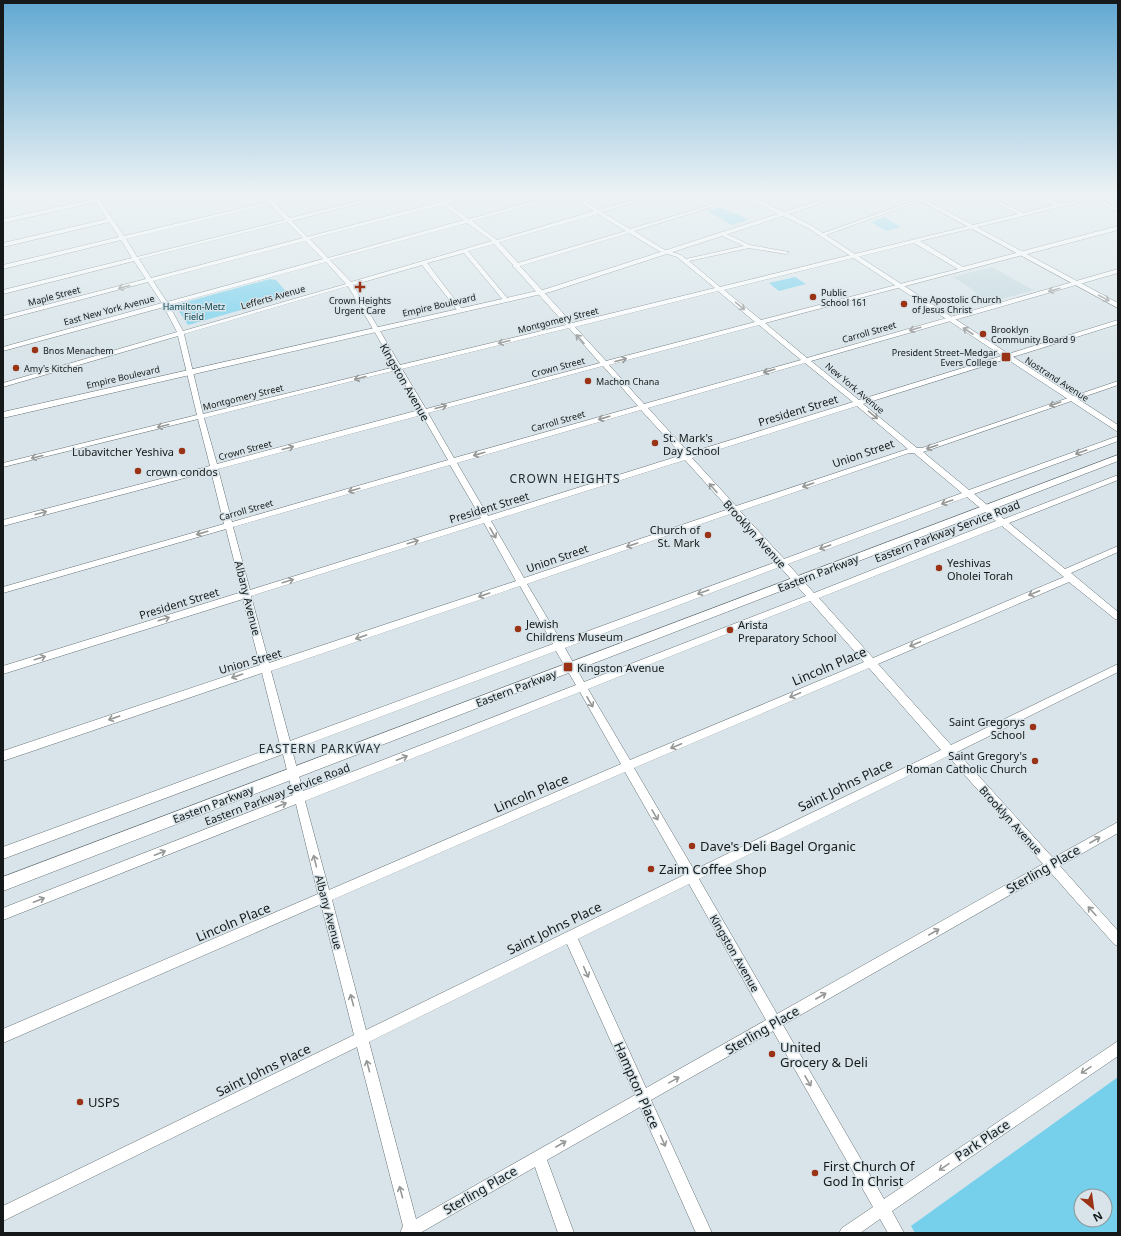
<svg xmlns="http://www.w3.org/2000/svg" width="1121" height="1236" font-family="'Noto Sans',sans-serif">
	<style>
		.built { fill: #c2d8df }
		.green { fill: #76d0ec; fill-rule: evenodd }
		.lines { fill: none; stroke-linecap: round; stroke-linejoin: round }
		.minor-casing { stroke: #677276; stroke-width: 1 }
		.major-casing { stroke: #677276; stroke-width: 1 }
		.minor { fill: #fff; fill-rule: evenodd }
		.major { fill: #fff; fill-rule: evenodd }
		.oneway { stroke: #969898 }
		.poi-dot { fill: #9a3216; stroke: #d8e4e9; stroke-width: 1.5 }
		.labels { text-anchor: middle; dominant-baseline: central; stroke-width: 3; stroke-linejoin: round; paint-order: stroke }
		.far-poi-label { font-size: 9px; fill: #15191a; stroke: #d8e4e9; text-anchor: start }
		.far-street-label { font-size: 9px; fill: #15191a; stroke: #d8e4e9 }
		.far-park-label { font-size: 9px; fill: #033e4c; stroke: #d8e4e9 }
		.street-label { font-size: 11px; fill: #15191a; stroke: #d8e4e9 }
		.poi-label { font-size: 11px; fill: #15191a; stroke: #d8e4e9; text-anchor: start }
		.neighbourhood-label { font-size: 12px; letter-spacing: 1px; fill: #222c2f; stroke: #d8e4e9 }
		.near-street-label { font-size: 13px; fill: #15191a; stroke: #d8e4e9 }
		.near-poi-label { font-size: 13px; fill: #15191a; stroke: #d8e4e9; text-anchor: start }
	</style>
	<rect width="100%" height="100%" fill="#d8e4e9"/>
	<!-- built -->
	<path class="built" d="M992,267l32,18 10,5 -46,13 -11,-7 1,-1 -6,-6 -19,-12z"/>
	<!-- green -->
	<g class="green">
		<path d="M721,207l12,7 3,-1 12,7 -16,5 -25,-14z"/>
		<path d="M884,217l17,10 -15,4 -15,-9z"/>
		<path d="M795,277l11,7 -27,7 -10,-8z"/>
		<path d="M270,279l6,1 14,16 -102,29 -13,-20z"/>
		<path d="M1118,1077v156h-203l-4,-7zM1081,1196h24v24h-24z"/>
	</g>
	<g class="lines">
		<!-- minor casing -->
		<g class="minor-casing">
			<g id="minor">
				<path d="M32,193h8l-37,8v-2z"/>
				<path d="M91,193h4l29,43 144,-34 -8,-9h4l8,8 34,-8h7l-38,10 15,15 102,-25h7l-107,28 15,16 133,-35 -12,-9h5l11,8 32,-8h7l-36,10 22,16 95,-26h7l28,17 59,-17h7l-63,19 28,17 121,-36h6l-123,38 29,18 18,6 5,4 58,-13 -24,-11 -1,-1 3,-2 28,13 39,7 -3,2 -37,-6 -60,13 31,26 298,-73 -40,-21h5l40,20 31,-8 -24,-12h5l25,11 30,-7 2,-2 26,-2v2l-19,3 19,11v3l-25,-13 -173,42 43,26 155,-41v4l-353,93 42,35 311,-89v4l-307,88 48,39 259,-80v4l-255,80 54,44h5l196,-67v4l-195,67 46,38 149,-54v5l-144,53 30,25 114,-44v5l-109,43 56,46 53,-23v6l-47,21 47,39v8l-3,-1 -46,-37 -191,82 73,81 167,-81v8l-161,80 96,106 65,-36v11l-58,33 58,65v15l-4,-2 -64,-72 -267,153 101,174 234,-158v15l-226,155 12,22h-16l-8,-14 -20,14h-21l3,-5 31,-21 -100,-176 -122,69 61,133h-16l-56,-126 -93,53 27,73h-16l-23,-66 -115,66h-20l3,-7 -46,-179 -354,174v-15l351,-171 -33,-131 -318,139v-14l315,-135 -22,-90 -293,116v-12l290,-113 -10,-41 -280,105v-12l277,-102 -18,-72 -259,88v-10l257,-86 -17,-66 -240,75v-8l239,-74 -16,-63 -223,64v-6l221,-63 -13,-53 -208,55v-6l207,-54 -12,-47 -195,48v-4l194,-48 -19,-79 -175,51v-4l174,-51 -13,-25 -161,44v-4l159,-44 -14,-21 -145,38v-4l143,-37 -12,-18 -131,33v-4l129,-32 -11,-18 -118,29v-4l116,-28 -10,-15 -106,25v-4l104,-24 -11,-17 -93,21v-4l92,-20zM567,195l27,16 -97,29 -25,-19zM270,204l15,16 -148,37 -11,-18zM443,205l21,15 -136,38 -18,-19zM598,214l28,17 -108,32 -19,-21zM287,222l16,16 -152,40 -12,-19zM467,223l25,18 -141,41 -21,-22zM629,233l30,18 18,6 38,31 -143,35 -52,-57zM305,241l18,18 -156,43 -14,-21zM914,243l44,26 -197,51 -37,-30zM494,244l19,21v2l2,1 51,57 -166,40 -47,-80 69,-20 36,46h4v-2l-35,-46 37,-10 40,48h4v-2l-40,-48zM326,262l20,22 -163,47 -14,-26zM348,286l47,81 -192,47 -19,-80zM718,291l37,31 -149,39 -31,-34zM759,325l42,35 -157,44 -35,-39zM569,328l31,35 -174,46 -24,-40zM805,363l48,39 -164,51 -41,-45zM603,366l35,40 -184,52 -26,-45zM397,370l22,40 -202,54 -13,-46zM857,406l51,43 -172,57 -44,-48zM641,410l41,45 -194,61 -31,-53zM422,415l26,45 -216,62 -14,-53zM909,453h5l48,40 -178,66 -44,-48zM685,460l44,49 -205,69 -33,-57zM450,465l31,53 -231,72 -17,-63zM967,497l29,24 -182,72 -26,-29zM733,513l43,49 -215,79 -34,-57zM484,523l32,58 -247,82 -18,-67zM1002,526l62,51 -191,81 -54,-60zM780,567l26,29 -222,86 -19,-34zM520,586l33,58 -263,97 -19,-70zM810,601l54,61 -234,98 -42,-71zM556,651l20,34 -273,106 -11,-41zM869,668l72,82 -247,120 -60,-102zM580,692l41,72 -292,126 -24,-89zM948,756l95,108 -266,150 -78,-135zM625,772l59,103 -318,155 -34,-130zM689,884l77,136 -120,68 -68,-149zM567,944l68,151 -219,124 -47,-177z"/>
				<path d="M936,193h6l-119,43 -5,-1z"/>
			</g>
		</g>
		<!-- major casing -->
		<g class="major-casing">
			<g id="major">
				<path d="M738,193h7l39,19 59,-19h8l-62,21 23,12 306,199v7l-310,-204 -25,-12 -233,76 -547,126v-6l543,-123 232,-75z"/>
				<path d="M906,193h7l205,110v5z"/>
				<path d="M1118,455v6l-1115,430v-14z"/>
			</g>
		</g>
		<!-- minor -->
		<use href="#minor" class="minor"/>
		<!-- major -->
		<use href="#major" class="major"/>
	</g>
	<!-- one-way arrows -->
	<defs><path id="oneway-shaft" d="M-6 0H5M1.5-3L5.5 0L1.5 3" fill="none" stroke-width="1.6" stroke-linecap="round" stroke-linejoin="round"/></defs>
	<g class="oneway">
		<use href="#oneway-shaft" transform="translate(124 287) rotate(165)"/>
		<use href="#oneway-shaft" transform="translate(1054 290) rotate(164)"/>
		<use href="#oneway-shaft" transform="translate(1104 298) rotate(28)"/>
		<use href="#oneway-shaft" transform="translate(740 306) rotate(39)"/>
		<use href="#oneway-shaft" transform="translate(915 329) rotate(164)"/>
		<use href="#oneway-shaft" transform="translate(968 331) rotate(-147)"/>
		<use href="#oneway-shaft" transform="translate(580 339) rotate(-132)"/>
		<use href="#oneway-shaft" transform="translate(504 342) rotate(166)"/>
		<use href="#oneway-shaft" transform="translate(621 360) rotate(-15)"/>
		<use href="#oneway-shaft" transform="translate(769 371) rotate(164)"/>
		<use href="#oneway-shaft" transform="translate(360 378) rotate(166)"/>
		<use href="#oneway-shaft" transform="translate(1055 404) rotate(161)"/>
		<use href="#oneway-shaft" transform="translate(441 407) rotate(-15)"/>
		<use href="#oneway-shaft" transform="translate(873 415) rotate(40)"/>
		<use href="#oneway-shaft" transform="translate(604 418) rotate(164)"/>
		<use href="#oneway-shaft" transform="translate(163 426) rotate(166)"/>
		<use href="#oneway-shaft" transform="translate(932 447) rotate(161)"/>
		<use href="#oneway-shaft" transform="translate(288 448) rotate(-15)"/>
		<use href="#oneway-shaft" transform="translate(1081 452) rotate(160)"/>
		<use href="#oneway-shaft" transform="translate(479 454) rotate(164)"/>
		<use href="#oneway-shaft" transform="translate(37 457) rotate(166)"/>
		<use href="#oneway-shaft" transform="translate(808 485) rotate(161)"/>
		<use href="#oneway-shaft" transform="translate(713 488) rotate(-132)"/>
		<use href="#oneway-shaft" transform="translate(354 490) rotate(164)"/>
		<use href="#oneway-shaft" transform="translate(947 502) rotate(160)"/>
		<use href="#oneway-shaft" transform="translate(41 513) rotate(-15)"/>
		<use href="#oneway-shaft" transform="translate(202 533) rotate(164)"/>
		<use href="#oneway-shaft" transform="translate(493 533) rotate(60)"/>
		<use href="#oneway-shaft" transform="translate(413 542) rotate(-17)"/>
		<use href="#oneway-shaft" transform="translate(632 545) rotate(161)"/>
		<use href="#oneway-shaft" transform="translate(825 547) rotate(160)"/>
		<use href="#oneway-shaft" transform="translate(288 581) rotate(-17)"/>
		<use href="#oneway-shaft" transform="translate(703 592) rotate(160)"/>
		<use href="#oneway-shaft" transform="translate(1034 593) rotate(157)"/>
		<use href="#oneway-shaft" transform="translate(484 595) rotate(161)"/>
		<use href="#oneway-shaft" transform="translate(164 619) rotate(-17)"/>
		<use href="#oneway-shaft" transform="translate(361 637) rotate(161)"/>
		<use href="#oneway-shaft" transform="translate(915 644) rotate(157)"/>
		<use href="#oneway-shaft" transform="translate(40 658) rotate(-17)"/>
		<use href="#oneway-shaft" transform="translate(237 676) rotate(161)"/>
		<use href="#oneway-shaft" transform="translate(795 695) rotate(157)"/>
		<use href="#oneway-shaft" transform="translate(590 702) rotate(60)"/>
		<use href="#oneway-shaft" transform="translate(114 718) rotate(161)"/>
		<use href="#oneway-shaft" transform="translate(676 746) rotate(157)"/>
		<use href="#oneway-shaft" transform="translate(402 758) rotate(-21)"/>
		<use href="#oneway-shaft" transform="translate(281 805) rotate(-21)"/>
		<use href="#oneway-shaft" transform="translate(655 815) rotate(60)"/>
		<use href="#oneway-shaft" transform="translate(1095 840) rotate(-30)"/>
		<use href="#oneway-shaft" transform="translate(160 853) rotate(-21)"/>
		<use href="#oneway-shaft" transform="translate(315 861) rotate(-104)"/>
		<use href="#oneway-shaft" transform="translate(39 900) rotate(-21)"/>
		<use href="#oneway-shaft" transform="translate(1092 911) rotate(-132)"/>
		<use href="#oneway-shaft" transform="translate(934 932) rotate(-30)"/>
		<use href="#oneway-shaft" transform="translate(586 972) rotate(66)"/>
		<use href="#oneway-shaft" transform="translate(821 996) rotate(-30)"/>
		<use href="#oneway-shaft" transform="translate(352 1000) rotate(-105)"/>
		<use href="#oneway-shaft" transform="translate(368 1066) rotate(-105)"/>
		<use href="#oneway-shaft" transform="translate(1086 1070) rotate(146)"/>
		<use href="#oneway-shaft" transform="translate(674 1080) rotate(-29)"/>
		<use href="#oneway-shaft" transform="translate(808 1081) rotate(60)"/>
		<use href="#oneway-shaft" transform="translate(663 1141) rotate(66)"/>
		<use href="#oneway-shaft" transform="translate(561 1144) rotate(-30)"/>
		<use href="#oneway-shaft" transform="translate(944 1167) rotate(146)"/>
		<use href="#oneway-shaft" transform="translate(401 1192) rotate(-105)"/>
	</g>
	<!-- sky -->
	<linearGradient id="sky" x2="0" y2="1"><stop stop-color="#61a8d2"/><stop offset="0.53" stop-color="#edf3f5"/><stop offset="1" stop-color="#edf3f5" stop-opacity="0"/></linearGradient>
	<rect width="1121" height="366" fill="url(#sky)"/>
	<!-- markers -->
	<g class="poi-dot">
		<path d="M358 281h4v4h4v4h-4v4h-4v-4h-4v-4h4z"/>
		<circle cx="813" cy="297" r="4"/>
		<circle cx="904" cy="304" r="4"/>
		<circle cx="983" cy="334" r="4"/>
		<circle cx="35" cy="350" r="4"/>
		<rect x="1001" y="352" width="10" height="10" rx="2"/>
		<circle cx="16" cy="368" r="4"/>
		<circle cx="588" cy="381" r="4"/>
		<circle cx="655" cy="443" r="4"/>
		<circle cx="182" cy="451" r="4"/>
		<circle cx="138" cy="471" r="4"/>
		<circle cx="708" cy="535" r="4"/>
		<circle cx="939" cy="568" r="4"/>
		<circle cx="518" cy="629" r="4"/>
		<circle cx="730" cy="630" r="4"/>
		<rect x="563" y="662" width="10" height="10" rx="2"/>
		<circle cx="1033" cy="727" r="4"/>
		<circle cx="1035" cy="761" r="4"/>
		<circle cx="692" cy="846" r="4"/>
		<circle cx="651" cy="869" r="4"/>
		<circle cx="772" cy="1054" r="4"/>
		<circle cx="80" cy="1102" r="4"/>
		<circle cx="815" cy="1173" r="4"/>
	</g>
	<g class="labels">
		<!-- far-poi labels -->
		<g class="far-poi-label">
			<text x="821" y="292">Public<tspan x="821" dy="10">School 161</tspan></text>
			<text x="912" y="299">The Apostolic Church<tspan x="912" dy="10">of Jesus Christ</tspan></text>
			<text x="360" y="300" text-anchor="middle">Crown Heights<tspan x="360" dy="10">Urgent Care</tspan></text>
			<text x="991" y="329">Brooklyn<tspan x="991" dy="10">Community Board 9</tspan></text>
			<text x="43" y="350">Bnos Menachem</text>
			<text x="997" y="352" text-anchor="end">President Street–Medgar<tspan x="997" dy="10">Evers College</tspan></text>
			<text x="24" y="368">Amy's Kitchen</text>
			<text x="596" y="381">Machon Chana</text>
		</g>
		<!-- far-street labels -->
		<g class="far-street-label">
			<text transform="translate(54 296) rotate(-15)">Maple Street</text>
			<text transform="translate(273 297) rotate(-16)">Lefferts Avenue</text>
			<text transform="translate(439 305) rotate(-13)">Empire Boulevard</text>
			<text transform="translate(109 310) rotate(-15)">East New York Avenue</text>
			<text transform="translate(558 320) rotate(-14)">Montgomery Street</text>
			<text transform="translate(869 332) rotate(-16)">Carroll Street</text>
			<text transform="translate(558 367) rotate(-15)">Crown Street</text>
			<text transform="translate(123 377) rotate(-13)">Empire Boulevard</text>
			<text transform="translate(1057 379) rotate(33)">Nostrand Avenue</text>
			<text transform="translate(855 388) rotate(40)">New York Avenue</text>
			<text transform="translate(243 397) rotate(-14)">Montgomery Street</text>
			<text transform="translate(558 421) rotate(-16)">Carroll Street</text>
			<text transform="translate(245 450) rotate(-15)">Crown Street</text>
			<text transform="translate(246 510) rotate(-16)">Carroll Street</text>
		</g>
		<!-- far-park labels -->
		<g class="far-park-label">
			<text x="194" y="306">Hamilton-Metz<tspan x="194" dy="10">Field</tspan></text>
		</g>
		<!-- street labels -->
		<g class="street-label">
			<text transform="translate(405 382) rotate(60)">Kingston Avenue</text>
			<text transform="translate(798 410) rotate(-17)">President Street</text>
			<text transform="translate(863 453) rotate(-19)">Union Street</text>
			<text transform="translate(489 507) rotate(-17)">President Street</text>
			<text transform="translate(947 531) rotate(-21)">Eastern Parkway Service Road</text>
			<text transform="translate(755 534) rotate(48)">Brooklyn Avenue</text>
			<text transform="translate(557 558) rotate(-19)">Union Street</text>
			<text transform="translate(818 573) rotate(-21)">Eastern Parkway</text>
			<text transform="translate(248 598) rotate(76)">Albany Avenue</text>
			<text transform="translate(179 603) rotate(-17)">President Street</text>
			<text transform="translate(250 661) rotate(-16)">Union Street</text>
			<text transform="translate(516 688) rotate(-21)">Eastern Parkway</text>
			<text transform="translate(277 794) rotate(-21)">Eastern Parkway Service Road</text>
			<text transform="translate(213 804) rotate(-21)">Eastern Parkway</text>
			<text transform="translate(1011 820) rotate(48)">Brooklyn Avenue</text>
			<text transform="translate(329 912) rotate(75)">Albany Avenue</text>
			<text transform="translate(735 953) rotate(60)">Kingston Avenue</text>
		</g>
		<!-- poi labels -->
		<g class="poi-label">
			<text x="663" y="437">St. Mark's<tspan x="663" dy="13">Day School</tspan></text>
			<text x="174" y="451" text-anchor="end">Lubavitcher Yeshiva</text>
			<text x="146" y="471">crown condos</text>
			<text x="700" y="529" text-anchor="end">Church of<tspan x="700" dy="13">St. Mark</tspan></text>
			<text x="947" y="562">Yeshivas<tspan x="947" dy="13">Oholei Torah</tspan></text>
			<text x="526" y="623">Jewish<tspan x="526" dy="13">Childrens Museum</tspan></text>
			<text x="738" y="624">Arista<tspan x="738" dy="13">Preparatory School</tspan></text>
			<text x="577" y="667">Kingston Avenue</text>
			<text x="1025" y="721" text-anchor="end">Saint Gregorys<tspan x="1025" dy="13">School</tspan></text>
			<text x="1027" y="755" text-anchor="end">Saint Gregory's<tspan x="1027" dy="13">Roman Catholic Church</tspan></text>
		</g>
		<!-- neighbourhood labels -->
		<g class="neighbourhood-label">
			<text x="565" y="478">CROWN HEIGHTS</text>
			<text x="320" y="748">EASTERN PARKWAY</text>
		</g>
		<!-- near-street labels -->
		<g class="near-street-label">
			<text transform="translate(829 666) rotate(-23)">Lincoln Place</text>
			<text transform="translate(845 785) rotate(-26)">Saint Johns Place</text>
			<text transform="translate(531 793) rotate(-23)">Lincoln Place</text>
			<text transform="translate(1043 869) rotate(-30)">Sterling Place</text>
			<text transform="translate(233 922) rotate(-23)">Lincoln Place</text>
			<text transform="translate(554 928) rotate(-26)">Saint Johns Place</text>
			<text transform="translate(762 1030) rotate(-30)">Sterling Place</text>
			<text transform="translate(263 1070) rotate(-26)">Saint Johns Place</text>
			<text transform="translate(637 1085) rotate(66)">Hampton Place</text>
			<text transform="translate(982 1140) rotate(-34)">Park Place</text>
			<text transform="translate(480 1190) rotate(-30)">Sterling Place</text>
		</g>
		<!-- near-poi labels -->
		<g class="near-poi-label">
			<text x="700" y="846">Dave's Deli Bagel Organic</text>
			<text x="659" y="869">Zaim Coffee Shop</text>
			<text x="780" y="1047">United<tspan x="780" dy="15">Grocery &amp; Deli</tspan></text>
			<text x="88" y="1102">USPS</text>
			<text x="823" y="1166">First Church Of<tspan x="823" dy="15">God In Christ</tspan></text>
		</g>
	</g>
	<!-- border -->
	<rect width="1121" height="1236" fill="none" stroke="#15191a" stroke-width="8"/>
	<!-- north arrow -->
	<g transform="translate(1093 1208) rotate(151)"><circle r="19" fill="#d8e4e9" stroke="#8a9396"/>
	<path d="M0-3L7 15L0 10L-7 15Z" fill="#9a3216"/>
	<text y="-6" font-size="11" font-weight="bold" text-anchor="middle" fill="#15191a">N</text>
	</g>
</svg>
